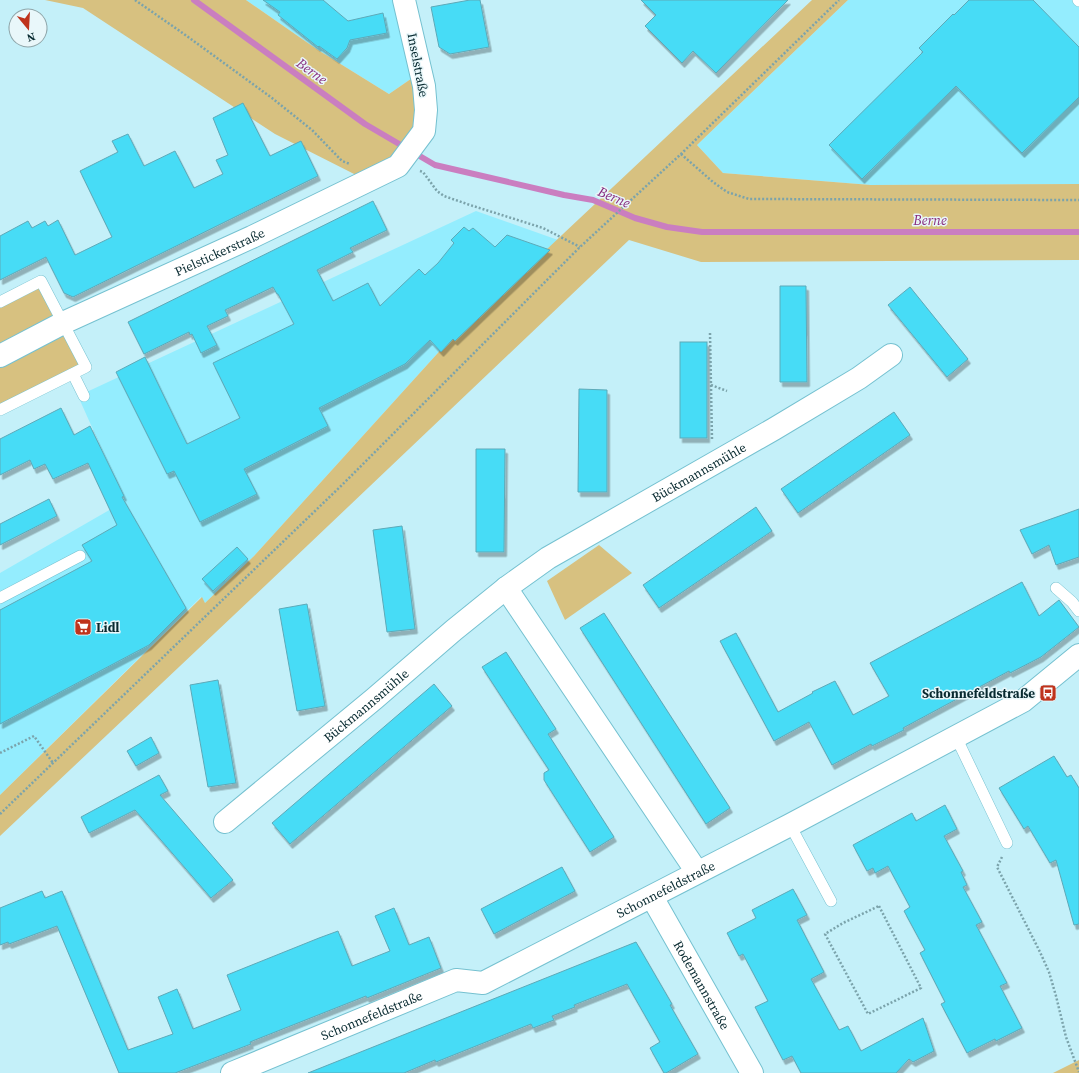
<svg xmlns="http://www.w3.org/2000/svg" width="1079" height="1073" font-family="'Source Serif 4',serif">
	<style>
		.built { fill: #94edfe }
		.green { fill: #d7c180 }
		.lines { fill: none; stroke-linecap: round; stroke-linejoin: round }
		.stream { stroke: #ca7ec0; stroke-width: 6 }
		.building { fill: #47dcf6; stroke: #5da9b8; filter: url(#shadow) }
		.service-casing { stroke: #75c1d0; stroke-width: 12 }
		.minor-casing { stroke: #75c1d0; stroke-width: 24 }
		.path { stroke: #7ba3ab; stroke-width: 2.5; stroke-dasharray: 2 2; stroke-linecap: butt }
		.service { stroke: #fff; stroke-width: 11 }
		.minor { stroke: #fff; stroke-width: 22 }
		.labels { text-anchor: middle; dominant-baseline: central; stroke-width: 3; stroke-linejoin: round; paint-order: stroke }
		.street-label { font-size: 13px; fill: #082a30; stroke: #e9f7fa }
		.poi-label { font-size: 13px; font-weight: bold; fill: #082a30; stroke: #e9f7fa; text-anchor: start }
		.water-label { font-size: 14px; font-style: italic; fill: #872c7e; stroke: #e9f7fa }
	</style>
	<defs>
		<filter id="shadow"><feDropShadow dx="2.5" dy="4.5" stdDeviation="0" flood-color="#0004"/></filter>
	</defs>
	<rect width="100%" height="100%" fill="#c4f0f9"/>
	<!-- built -->
	<g class="built">
		<path d="M246,0h156l16,74 -29,20 -71,-44z"/>
		<path d="M848,0h231v184l-208,1 -148,-12 -26,-28z"/>
		<path d="M476,211l82,29 -112,104 -192,212 -49,47 -4,-6 -201,198v-222l125,-72 -47,-105z"/>
	</g>
	<!-- green -->
	<g class="green">
		<path d="M45,0h201l72,50 71,44 29,-20 5,35 -26,54 -33,16 -89,-45 -192,-126z"/>
		<path d="M812,0h36l-151,145 26,28 148,12 208,-1v76l-378,2 -72,-22 -361,343 -268,253v-41l202,-198 3,6 49,-47 192,-212z"/>
		<path d="M38,283l20,38 -58,31v-49z"/>
		<path d="M62,330l18,36 -80,40v-45z"/>
		<path d="M599,545l33,28 -67,47 -18,-39z"/>
		<path d="M1079,1060v13h-26z"/>
	</g>
	<g class="lines">
		<!-- stream -->
		<path class="stream" d="M194,0l171,124 70,41 129,30 29,5 42,18 32,9 35,5h377"/>
	</g>
	<!-- building -->
	<g class="building">
		<path d="M263,0h60l25,21 35,-8 4,20 -37,7 -3,8 -10,11 -18,-13 -1,1 -40,-32 2,-3z"/>
		<path d="M470,0h10l9,47 -39,7 -11,-7 -8,-40z"/>
		<path d="M641,0h147l-72,73 -23,-22 -11,12 -37,-37 11,-11z"/>
		<path d="M969,0h64l46,47v50l-57,56 -66,-67 -94,93 -33,-34 94,-93 -4,-4 34,-34 1,1z"/>
		<path d="M243,103l27,53 31,-15 17,35 -245,121 -9,-4 -18,-36 -46,23v-44l28,-15 4,7 13,-7 3,5 10,-6 17,35 37,-18 -32,-66 38,-19 -6,-11 16,-7 16,32 31,-15 19,37 29,-14 -7,-14 12,-5 -15,-37z"/>
		<path d="M373,201l14,29 -37,18 3,4 -36,18 16,31 35,-18 12,23 39,-37 6,6 13,-12 16,-20 -3,-3 13,-13 5,4 4,-3 22,19 12,-12 43,15 -95,91 -2,-2 -12,13 -11,-12 -25,24 -86,44 9,18 -84,43 13,25 -57,28 -26,-51 -7,3 -51,-102 29,-15 42,87 53,-26 -27,-55 81,-39 -16,-30h-1l-4,-7 -48,23 3,6 -21,10 10,19 -16,8 -9,-19 -2,1 -1,-3 -45,22 -16,-32z"/>
		<path d="M780,286h26l1,96h-27z"/>
		<path d="M910,287l58,72 -21,18 -59,-72z"/>
		<rect x="680" y="342" width="27" height="96"/>
		<path d="M579,389l28,1v102h-29z"/>
		<path d="M61,408l13,27 16,-9 34,70 -2,1 64,111 -37,37 -149,79v-114l92,-49 -10,-16 35,-20 -29,-62 -35,16 -8,-15 -11,5 -4,-9 -30,15v-36z"/>
		<path d="M894,412l16,23 -112,78 -17,-24z"/>
		<path d="M476,449h29l-1,103h-28z"/>
		<path d="M49,499l8,17 -57,29v-21z"/>
		<path d="M756,507l16,24 -113,77 -16,-23z"/>
		<path d="M1079,509v48l-23,8 -7,-20 -17,9 -12,-24z"/>
		<path d="M402,526l13,103 -28,3 -14,-102z"/>
		<path d="M237,547l11,12 -35,32 -11,-12z"/>
		<path d="M1022,582l17,34 20,-16 20,27 -38,30 -31,16 -1,-2 -106,57 1,2 -32,16 -1,-2 -39,21 -23,-43 -35,19 -54,-100 16,-8 42,79 35,-19 -1,-1 23,-11 18,34 36,-19 -19,-33z"/>
		<path d="M307,604l18,102 -28,5 -18,-102z"/>
		<path d="M604,613l126,195 -24,16 -126,-196z"/>
		<path d="M506,652l50,77 -8,5 66,103 -24,15 -46,-72v-7l5,-3 -67,-103z"/>
		<path d="M218,680l18,103 -28,4 -18,-102z"/>
		<path d="M434,684l18,22 -162,138 -18,-21z"/>
		<path d="M151,737l8,16 -23,13 -9,-15z"/>
		<path d="M1054,756l13,21 4,-2 8,13v136l-5,1 -18,-65 -6,3 -22,-37 -4,3 -25,-41z"/>
		<path d="M159,775l9,16 -8,4 73,85 -22,18 -76,-88 -46,23 -8,-16z"/>
		<path d="M945,805l12,24 -13,7 19,35 -2,1 6,13 -4,2 19,35 -6,3 31,58 -7,3 22,42 -26,13 -1,-2 -28,14 -26,-49 4,-2 -25,-49 5,-3 -21,-39 6,-4 -22,-41 -13,7 -2,-5 -6,3 -14,-26 59,-32 4,8z"/>
		<path d="M562,867l13,24 -81,43 -13,-25z"/>
		<path d="M793,889l14,26 -10,5 27,52 -13,7 28,51 9,-4 13,25 62,-33 11,33 -21,11 -4,-3 -13,14h-95l-9,-17 -9,4 -28,-53 13,-6 -25,-47 -4,2 -12,-23 29,-15 -4,-8z"/>
		<path d="M42,891l3,7 17,-7 66,159 45,-16 -15,-37 19,-8 16,40 48,-19 -14,-35 92,-37 19,-7 14,35 38,-15 -15,-35 19,-8 15,37 20,-8 12,31 -74,30 -1,-2 -116,46 1,2 -76,29h-56l-62,-147 -48,18 -1,-2 -8,3v-37z"/>
		<path d="M636,942l36,62 -2,1 28,49 -32,19h-2l-14,-25 10,-6 -33,-58 -53,21 1,2 -23,9 2,4 -21,8 -2,-4 -95,38 -1,-2 -31,13h-96z"/>
	</g>
	<g class="lines">
		<!-- service casing -->
		<g class="service-casing">
			<g id="service">
				<path d="M1078,0l1,1"/>
				<path d="M0,302l41,-21 45,86 -86,43"/>
				<path d="M73,374l11,22"/>
				<path d="M1056,588l16,14 7,9"/>
				<path d="M0,598l80,-42"/>
				<path d="M956,737l51,106"/>
				<path d="M790,825l41,76"/>
			</g>
		</g>
		<!-- minor casing -->
		<g class="minor-casing">
			<g id="minor">
				<path id="s1" d="M0,356l63,-33 189,-86 146,-71 26,-35 2,-21 -2,-24 -20,-86"/>
				<path d="M506,588l191,284"/>
				<path id="s2" d="M225,822l149,-123 80,-69 52,-42 42,-30 226,-129 85,-51 32,-23"/>
				<path id="s3" d="M652,897l100,176"/>
				<path id="s4" d="M232,1073l224,-93 27,3 307,-158 233,-124 56,-46"/>
			</g>
		</g>
		<!-- path -->
		<g class="path">
			<path d="M135,0l49,34 88,64 40,32 30,31 8,3"/>
			<path d="M681,154l32,28 14,10 22,7 330,1"/>
			<path d="M420,171l3,1 14,19 7,5 26,9 73,23 37,19"/>
			<path d="M710,333l2,107"/>
			<path d="M711,385l16,6"/>
			<path d="M0,753l34,-17 19,27"/>
			<path d="M0,814l342,-329 238,-238 101,-93 158,-154"/>
			<path d="M1002,857l-5,10 43,85 9,20 7,24 10,41 13,35"/>
			<path d="M879,906l42,82 -53,26 -43,-80 18,-11z"/>
		</g>
		<!-- service -->
		<use href="#service" class="service"/>
		<!-- minor -->
		<use href="#minor" class="minor"/>
	</g>
	<!-- icons -->
	<defs>
		<g id="supermarket-square" transform="scale(0.9)"><rect x="-9" y="-9" width="18" height="18" rx="4" fill="#bf331c" stroke="#e9f7fa"/><path d="M-6-5.5h2.5l.6 2H6L4.5 2H-2.5L-4.4-4H-6ZM-1.5 3.2a1.3 1.3 0 1 0 .1 0ZM3 3.2a1.3 1.3 0 1 0 .1 0Z" fill="#fff"/></g>
		<g id="bus-square" transform="scale(0.9)"><rect x="-9" y="-9" width="18" height="18" rx="4" fill="#bf331c" stroke="#e9f7fa"/><path d="M-5-6H5V4H4V6H2V4H-2V6H-4V4H-5ZM-3.5-4V0h7V-4ZM-3.5 1.2v1.5H-2V1.2ZM2 1.2v1.5H3.5V1.2Z" fill="#fff"/></g>
	</defs>
	<g fill-rule="evenodd">
		<use href="#supermarket-square" x="83" y="627"/>
		<use href="#bus-square" x="1048" y="693"/>
	</g>
	<g class="labels">
		<!-- street labels -->
		<g class="street-label">
			<text transform="translate(418 65) rotate(79)">Inselstraße</text>
			<text stroke="none"><textPath href="#s1" startOffset="243">Pielstickerstraße</textPath></text>
			<text stroke="none"><textPath href="#s2" startOffset="591">Bückmannsmühle</textPath></text>
			<text stroke="none"><textPath href="#s2" startOffset="183">Bückmannsmühle</textPath></text>
			<text stroke="none"><textPath href="#s4" startOffset="475">Schonnefeldstraße</textPath></text>
			<text stroke="none"><textPath href="#s3" startOffset="101">Rodemannstraße</textPath></text>
			<text stroke="none"><textPath href="#s4" startOffset="151">Schonnefeldstraße</textPath></text>
		</g>
		<!-- poi labels -->
		<g class="poi-label">
			<text x="96" y="627">Lidl</text>
			<text x="1035" y="693" text-anchor="end">Schonnefeldstraße</text>
		</g>
		<!-- water labels -->
		<g class="water-label">
			<text transform="translate(312 71) rotate(36)">Berne</text>
			<text transform="translate(614 197) rotate(23)">Berne</text>
			<text x="930" y="220">Berne</text>
		</g>
	</g>
	<!-- north arrow -->
	<g transform="translate(28 28) rotate(162)"><circle r="19" fill="#e9f7fa" stroke="#8fa5a9"/>
	<path d="M0-3L7 15L0 10L-7 15Z" fill="#bf331c"/>
	<text y="-6" font-size="11" font-weight="bold" text-anchor="middle" fill="#082a30">N</text>
	</g>
</svg>
